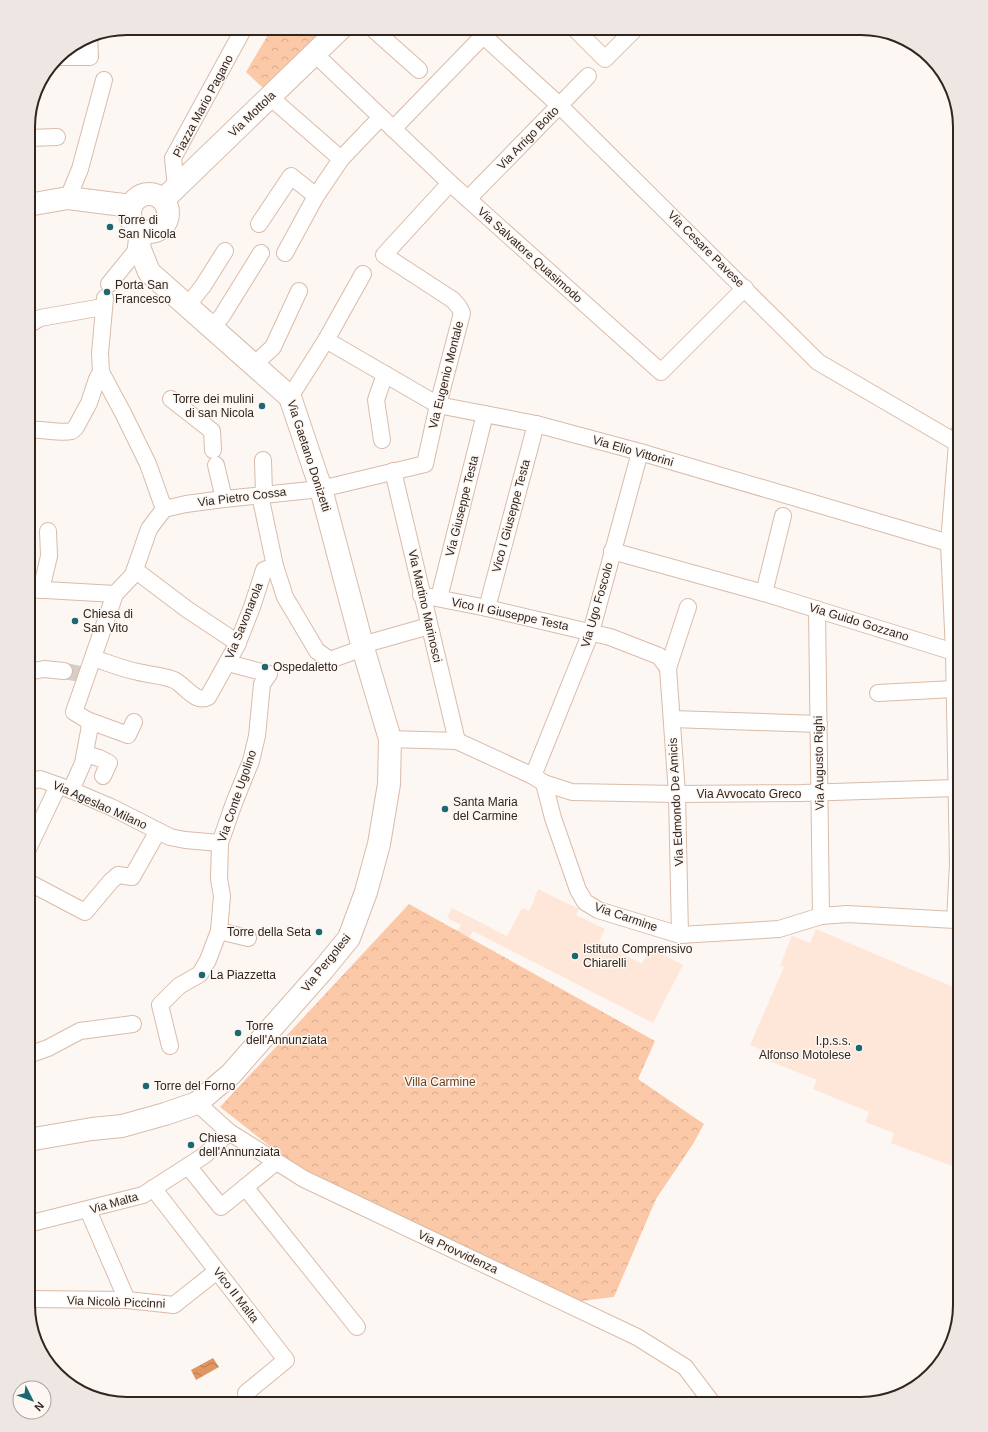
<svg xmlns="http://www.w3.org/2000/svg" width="988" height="1432" font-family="Arial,sans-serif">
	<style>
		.built { fill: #fee7d8 }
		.park { fill: url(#park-crowns) }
		.water { fill: url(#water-waves) }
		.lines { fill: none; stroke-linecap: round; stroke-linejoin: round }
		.street-tunnel { stroke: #d4cdc8; stroke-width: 16; stroke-dasharray: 16 8; stroke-linecap: butt }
		.street-casing { stroke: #dabba8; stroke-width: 18 }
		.secondary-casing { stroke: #dabba8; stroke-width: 24 }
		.street { stroke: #fff; stroke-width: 16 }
		.secondary { stroke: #fff; stroke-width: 22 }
		.poi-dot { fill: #1c6870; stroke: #fdf7f3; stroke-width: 1.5 }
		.labels { text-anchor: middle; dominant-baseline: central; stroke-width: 3; stroke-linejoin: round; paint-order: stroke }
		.street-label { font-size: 12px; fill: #31251e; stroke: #fdf7f3 }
		.poi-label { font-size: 12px; fill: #31251e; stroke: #fdf7f3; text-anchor: start }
		.park-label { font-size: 12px; fill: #6f3e19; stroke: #fdf7f3 }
		.rim { fill: none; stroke: #31251e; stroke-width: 2 }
	</style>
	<defs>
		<pattern id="park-crowns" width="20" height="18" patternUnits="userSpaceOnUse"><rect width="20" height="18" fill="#fbc9a8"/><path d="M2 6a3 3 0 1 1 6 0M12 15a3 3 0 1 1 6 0" fill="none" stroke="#d8ac90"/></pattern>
		<pattern id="water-waves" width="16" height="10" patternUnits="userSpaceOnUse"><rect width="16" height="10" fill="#e09663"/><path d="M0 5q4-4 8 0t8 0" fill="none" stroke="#b67a51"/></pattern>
	</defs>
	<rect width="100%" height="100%" fill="#fdf7f3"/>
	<!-- built -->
	<g class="built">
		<path d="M538,889l41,20 -3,6 29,14 -6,12 43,23 8,-16 33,17 -30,58 -180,-92 -4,7 -12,-6 4,-7 -14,-7 5,-10 55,28 15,-28 7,3 6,-12 -1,-1z"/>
		<path d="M816,929l144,61v179l-69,-26 3,-10 -29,-11 4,-10 -56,-23 4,-9 -55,-22 2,-7 -14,-6 34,-78 -4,-1 12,-30 18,7z"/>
	</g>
	<!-- park -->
	<g class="park">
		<path d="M272,28h57l-63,63 -20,-19z"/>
		<path d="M409,904l246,137 -17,38 66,45 -11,20 -37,55 -42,98 -33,4 -272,-124 -89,-70z"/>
	</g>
	<!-- water -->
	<path class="water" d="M213,1358l6,9 -23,13 -5,-10z"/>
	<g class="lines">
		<!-- street-tunnel -->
		<path class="street-tunnel" d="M64,671l17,3"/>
		<!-- street casing -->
		<g class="street-casing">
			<g id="street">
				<path d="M372,28l47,42"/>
				<path d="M475,28l84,77 259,257 139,81"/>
				<path d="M574,28l31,31 31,-31"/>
				<path d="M315,54l135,129 211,189 84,-84"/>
				<path d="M57,57h33l-1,-22"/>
				<path d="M270,97l71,62"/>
				<path d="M393,129l90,-93"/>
				<path d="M28,138l29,-1"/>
				<path d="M176,187l-3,-29 71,-130"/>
				<path d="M68,198l12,-29 24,-89"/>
				<path d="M468,199l120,-123"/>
				<path d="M259,224l32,-48 25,20"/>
				<path d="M285,253l31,-57 25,-37 40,-42"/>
				<path d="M109,284l30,-37"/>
				<path d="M105,298l-5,55 1,19 22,41 25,51 16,45 -15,20 -16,46 -18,19 -41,118 13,8 41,15 6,-13"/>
				<path d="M187,306l16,-20 22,-35"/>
				<path d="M28,324h2l10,-6 63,-11"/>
				<path d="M212,327l10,-11 39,-63"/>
				<path d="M326,340l112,65 98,19 104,28 309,91"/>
				<path d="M254,365l19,-18 26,-56"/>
				<path d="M290,397l36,-57 37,-66"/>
				<path d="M171,399l41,32 1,19"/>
				<path d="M28,430c15,-2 29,4 44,1l4,-4 13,-24 8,-24 4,-7"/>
				<path d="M382,440l-6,-40 9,-26"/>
				<path d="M263,460l1,34"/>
				<path d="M216,465l8,34"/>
				<path d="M393,471l64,270"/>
				<path d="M260,495l15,71 10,31 32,54 13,9 33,-12"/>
				<path d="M164,509l22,-5 38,-5 97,-10 104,-25 13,-59 24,-92 -3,-6 -6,-7 -69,-45 66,-72"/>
				<path d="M612,551l152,42 190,59"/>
				<path d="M135,570l53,40 50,33"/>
				<path d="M28,589l87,5"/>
				<path d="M41,590l8,-34 -1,-25"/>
				<path d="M764,593l19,-77"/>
				<path d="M421,595l66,13 123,29 49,19 9,12"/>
				<path d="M439,598l46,-184"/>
				<path d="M487,608l49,-184"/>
				<path d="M817,609l4,307"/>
				<path d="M362,645l67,-19"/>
				<path d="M93,658c15,5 30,11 45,14 12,3 24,3 36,8 11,5 21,24 34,17l29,-52 15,-38 12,-37 11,-4"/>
				<path d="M28,672l16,-3 20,2"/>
				<path d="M878,693l76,-4"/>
				<path d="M672,719l147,5"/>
				<path d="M390,739l67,2 76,35 11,7 28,9 105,2 125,-1 154,-5"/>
				<path d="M85,754l14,4 10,5 -6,13"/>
				<path d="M533,776l58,-144 49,-180"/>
				<path d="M28,782l12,-3 31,11 40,17 59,30 15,3 35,3"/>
				<path d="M544,783l9,35 25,72 7,12 13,8 82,25 99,-6 42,-13 26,-2 108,6 5,-1"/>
				<path d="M71,790l12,-27 7,-37 -3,-6"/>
				<path d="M28,849l30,-63"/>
				<path d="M28,882l57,30 26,-31 7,-6 14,2 26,-46"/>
				<path d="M955,920l3,-56 -4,-212 -5,-109 8,-100 3,-12"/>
				<path d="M219,931l29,7"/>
				<path d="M680,935l-3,-141 -9,-126 20,-61"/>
				<path d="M170,1046l-10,-41 19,-19 21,-12 8,-14 11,-29 3,-35 -3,-17 1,-36 14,-40 17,-42 6,-25 5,-52 7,-10 -41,-11"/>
				<path d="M28,1055l20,-7 32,-17 53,-7"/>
				<path d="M197,1103l32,29 75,47 333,158 48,30 28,37"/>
				<path d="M188,1166l33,41 55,-45"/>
				<path d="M245,1187l112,140"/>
				<path d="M153,1188l133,172 -40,33"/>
				<path d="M88,1210l39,90"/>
				<path d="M28,1224l115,-29 62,-40 24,-23"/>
				<path d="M28,1299l99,1 47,5 43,-34"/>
			</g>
		</g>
		<!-- secondary casing -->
		<g class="secondary-casing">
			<g id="secondary">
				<circle cx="149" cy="213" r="19"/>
				<path d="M163,200l178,-172"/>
				<path d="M28,205l40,-7 63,8"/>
				<path d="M28,1140l64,-11 30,-3 43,-12 32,-11 34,-29 91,-103 27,-33 17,-46 13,-48 10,-60 1,-45 -27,-91 -42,-159 -31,-92 -141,-125 -10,-25 2,-16"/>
			</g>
		</g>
		<!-- street -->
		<use href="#street" class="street"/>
		<!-- secondary -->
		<use href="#secondary" class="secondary"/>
	</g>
	<!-- markers -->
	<g class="poi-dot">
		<circle cx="110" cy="227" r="4"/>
		<circle cx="107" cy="292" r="4"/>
		<circle cx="262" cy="406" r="4"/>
		<circle cx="75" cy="621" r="4"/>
		<circle cx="265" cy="667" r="4"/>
		<circle cx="445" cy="809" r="4"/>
		<circle cx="319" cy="932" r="4"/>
		<circle cx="575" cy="956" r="4"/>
		<circle cx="202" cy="975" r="4"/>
		<circle cx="238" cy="1033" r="4"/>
		<circle cx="859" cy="1048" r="4"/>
		<circle cx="146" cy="1086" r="4"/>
		<circle cx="191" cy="1145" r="4"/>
	</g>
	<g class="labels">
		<!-- street labels -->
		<g class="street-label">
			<text transform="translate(203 106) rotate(-62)">Piazza Mario Pagano</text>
			<text transform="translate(252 114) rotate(-44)">Via Mottola</text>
			<text transform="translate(528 138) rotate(-46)">Via Arrigo Boito</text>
			<text transform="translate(706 249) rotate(45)">Via Cesare Pavese</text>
			<text transform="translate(530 255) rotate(42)">Via Salvatore Quasimodo</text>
			<text transform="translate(446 375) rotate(-76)">Via Eugenio Montale</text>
			<text transform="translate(633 451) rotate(16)">Via Elio Vittorini</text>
			<text transform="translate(309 456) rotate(72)">Via Gaetano Donizetti</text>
			<text transform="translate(242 497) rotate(-7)">Via Pietro Cossa</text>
			<text transform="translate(462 506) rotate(-76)">Via Giuseppe Testa</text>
			<text transform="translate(511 516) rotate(-75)">Vico I Giuseppe Testa</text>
			<text transform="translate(597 605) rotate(-74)">Via Ugo Foscolo</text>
			<text transform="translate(425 606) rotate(77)">Via Martino Marinosci</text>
			<text transform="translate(510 614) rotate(12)">Vico II Giuseppe Testa</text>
			<text transform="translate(244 621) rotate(-68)">Via Savonarola</text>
			<text transform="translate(859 622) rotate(17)">Via Guido Gozzano</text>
			<text transform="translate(819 763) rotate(-91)">Via Augusto Righi</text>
			<text x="749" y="794">Via Avvocato Greco</text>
			<text transform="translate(237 796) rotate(-71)">Via Conte Ugolino</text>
			<text transform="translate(676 802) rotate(-93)">Via Edmondo De Amicis</text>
			<text transform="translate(100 805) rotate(24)">Via Ageslao Milano</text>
			<text transform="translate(626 917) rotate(19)">Via Carmine</text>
			<text transform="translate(326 963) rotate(-51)">Via Pergolesi</text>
			<text transform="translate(114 1203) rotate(-16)">Via Malta</text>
			<text transform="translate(458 1252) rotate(25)">Via Provvidenza</text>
			<text transform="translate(236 1295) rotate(52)">Vico II Malta</text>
			<text transform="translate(116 1302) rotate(2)">Via Nicolò Piccinni</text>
		</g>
		<!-- poi labels -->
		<g class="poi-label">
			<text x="118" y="220">Torre di<tspan x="118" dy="14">San Nicola</tspan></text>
			<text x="115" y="285">Porta San<tspan x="115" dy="14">Francesco</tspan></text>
			<text x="254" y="399" text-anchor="end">Torre dei mulini<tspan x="254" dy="14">di san Nicola</tspan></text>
			<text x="83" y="614">Chiesa di<tspan x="83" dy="14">San Vito</tspan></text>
			<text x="273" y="667">Ospedaletto</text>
			<text x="453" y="802">Santa Maria<tspan x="453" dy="14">del Carmine</tspan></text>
			<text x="311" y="932" text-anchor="end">Torre della Seta</text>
			<text x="583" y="949">Istituto Comprensivo<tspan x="583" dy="14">Chiarelli</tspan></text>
			<text x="210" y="975">La Piazzetta</text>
			<text x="246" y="1026">Torre<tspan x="246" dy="14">dell'Annunziata</tspan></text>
			<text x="851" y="1041" text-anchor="end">I.p.s.s.<tspan x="851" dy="14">Alfonso Motolese</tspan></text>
			<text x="154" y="1086">Torre del Forno</text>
			<text x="199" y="1138">Chiesa<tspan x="199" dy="14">dell'Annunziata</tspan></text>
		</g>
		<!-- park labels -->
		<g class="park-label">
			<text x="440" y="1082">Villa Carmine</text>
		</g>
	</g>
	<!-- crop -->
	<path d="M0 0H988V1432H0ZM127 35H861A92 92 0 0 1 953 127V1305A92 92 0 0 1 861 1397H127A92 92 0 0 1 35 1305V127A92 92 0 0 1 127 35Z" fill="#ede6e2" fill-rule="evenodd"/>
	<path class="rim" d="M127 35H861A92 92 0 0 1 953 127V1305A92 92 0 0 1 861 1397H127A92 92 0 0 1 35 1305V127A92 92 0 0 1 127 35Z"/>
	<!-- north arrow -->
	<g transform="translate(32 1400) rotate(132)"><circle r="19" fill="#fdf7f3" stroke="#aba39e"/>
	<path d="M0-3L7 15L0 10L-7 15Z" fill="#1c6870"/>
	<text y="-6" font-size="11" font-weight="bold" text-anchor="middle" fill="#31251e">N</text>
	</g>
</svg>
